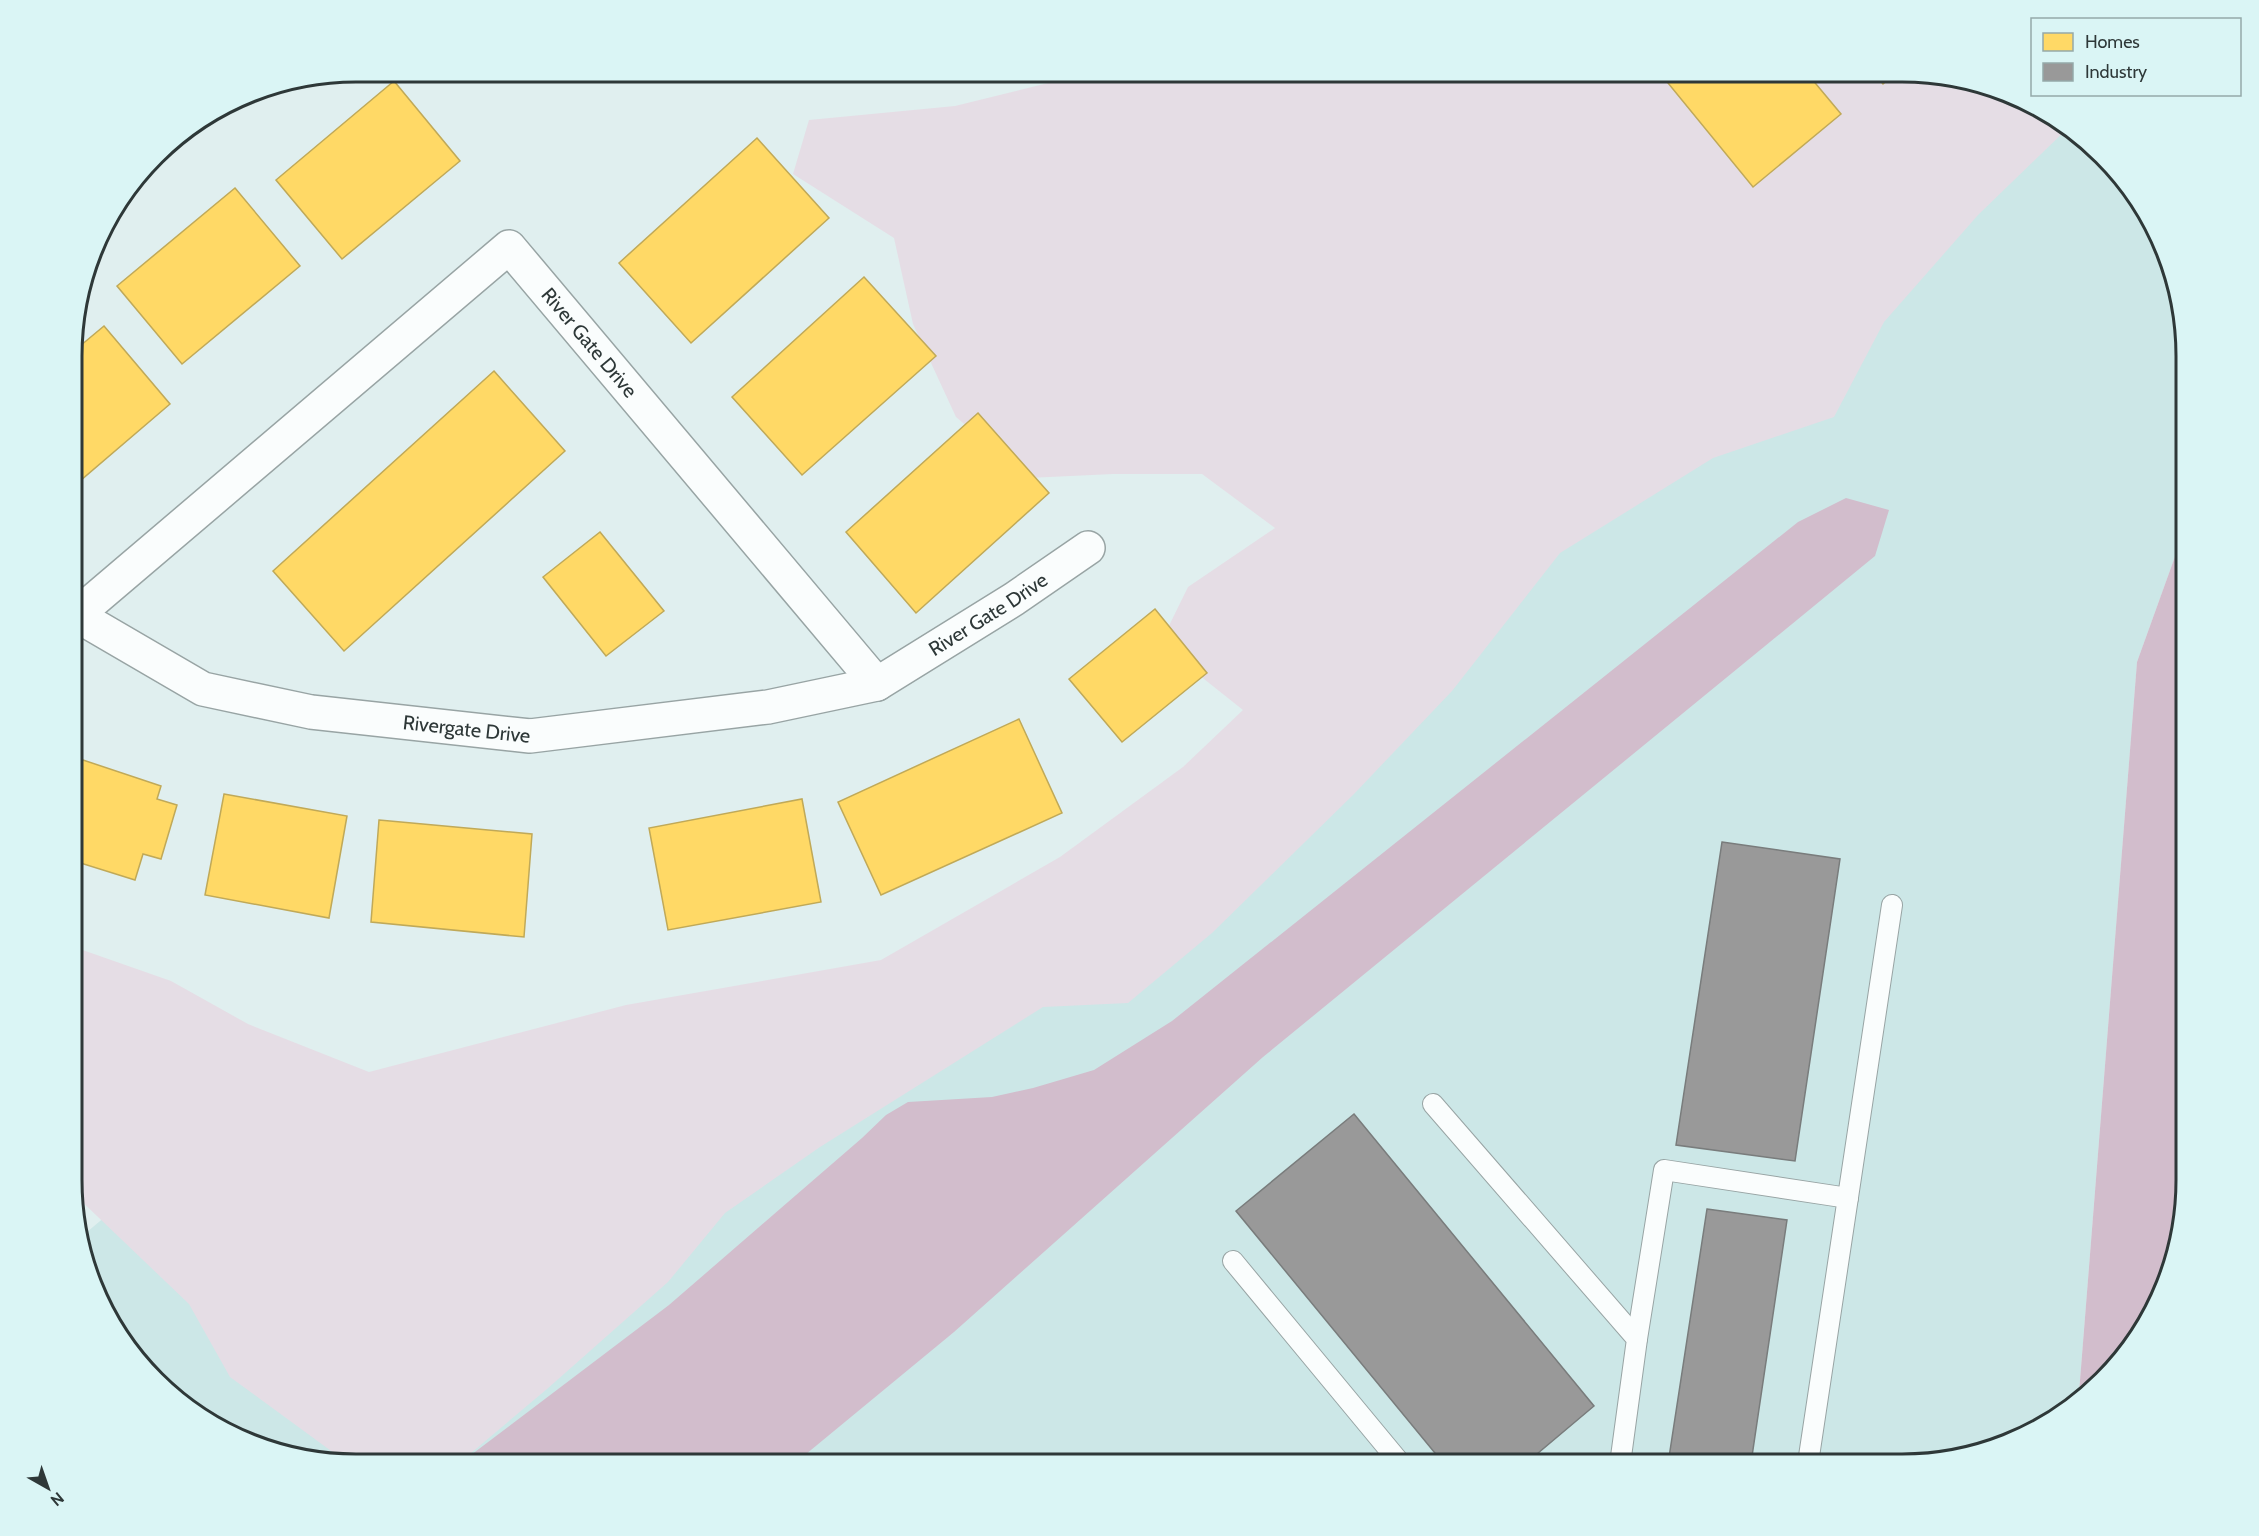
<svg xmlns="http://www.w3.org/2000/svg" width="2259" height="1536" font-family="Cabin,sans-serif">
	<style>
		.built { fill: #cce7e7 }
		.green { fill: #e5dde5 }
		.water { fill: #d2bdcc }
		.homes { fill: #ffd966; stroke: #c0a958; stroke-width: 1.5 }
		.industry { fill: #999; stroke: #797c7c; stroke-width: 1.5 }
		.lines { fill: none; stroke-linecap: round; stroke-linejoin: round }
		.lane-casing { stroke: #98a4a4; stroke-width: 22 }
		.street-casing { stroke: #98a4a4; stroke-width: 36 }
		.lane { stroke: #fafdfd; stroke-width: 20 }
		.street { stroke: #fafdfd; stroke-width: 33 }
		.labels { text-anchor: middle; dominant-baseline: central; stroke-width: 6; stroke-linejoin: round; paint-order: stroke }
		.street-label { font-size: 20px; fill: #2e3838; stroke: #daf5f5 }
		.rim { fill: none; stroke: #2e3838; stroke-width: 3 }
	</style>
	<rect width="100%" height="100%" fill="#e0efef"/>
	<!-- built -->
	<path class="built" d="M2061,120l88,95 37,123v188l-49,136 -58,731 -35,33 -123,37 -1565,1 -90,-15 -68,-33 -88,-94 -29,-85 99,-83 409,31 533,-299z"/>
	<!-- green -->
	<path class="green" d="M1060,72h843l90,15 68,33 7,8 -90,87 -94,107 -50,95 -121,41 -153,95 -108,138 -98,103 -142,139 -84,70 -85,4 -223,140 -95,66 -57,69 -121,107 -89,75h-102l-18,-8 -108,-79 -41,-73 -115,-110v-247l97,34 77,43 121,48 257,-67 255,-45 179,-103 123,-90 60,-57 -83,-66 28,-57 87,-59 -73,-54h-89l-85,4 -72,-61 -43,-93 -19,-86 -101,-64 16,-54 146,-14 101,-25z"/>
	<!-- water -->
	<g class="water">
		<path d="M1846,498l43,12 -14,46 -612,501 -309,275 -160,132h-335l210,-159 193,-167 24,-23 22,-13 84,-5 41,-9 61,-18 78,-49 626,-499z"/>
		<path d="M2186,526v672l-14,72 -33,68 -60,55 58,-731z"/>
	</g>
	<!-- homes -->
	<g class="homes">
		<path d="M702,72h96v3l-96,-1z"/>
		<path d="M1659,72h147l35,42 -88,73z"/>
		<path d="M1873,72h24l-14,12z"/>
		<path d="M394,81l66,80 -118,98 -66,-79z"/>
		<path d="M757,138l72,80 -138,125 -72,-80z"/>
		<path d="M235,188l65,78 -118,98 -65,-78z"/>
		<path d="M864,277l72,79 -134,119 -70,-78z"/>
		<path d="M104,326l66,78 -96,82v-135z"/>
		<path d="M494,371l71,80 -221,200 -71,-80z"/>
		<path d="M978,413l71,80 -133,120 -70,-81z"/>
		<path d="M600,532l64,79 -58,45 -63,-79z"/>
		<path d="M1155,609l52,64 -85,69 -53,-63z"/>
		<path d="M1019,719l43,94 -181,82 -43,-93z"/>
		<path d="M74,757l87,29 -4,13 20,6 -16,54 -18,-5 -8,26 -61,-19z"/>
		<path d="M224,794l123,22 -18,102 -124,-23z"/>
		<path d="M802,799l19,103 -153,28 -19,-102z"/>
		<path d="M379,820l153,14 -8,103 -153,-15z"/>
	</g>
	<!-- industry -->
	<g class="industry">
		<path d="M1722,842l118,17 -45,302 -119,-16z"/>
		<path d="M1354,1114l240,292 -69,58h-81l-208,-253z"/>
		<path d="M1707,1209l80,11 -36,243 -83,1z"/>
	</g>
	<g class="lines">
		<!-- lane casing -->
		<g class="lane-casing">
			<g id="lane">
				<path d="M1433,1104l204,235 -17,125"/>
				<path d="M1233,1261l168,203"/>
				<path d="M1637,1339l27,-169 184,28"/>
				<path d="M1808,1463l84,-558"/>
			</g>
		</g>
		<!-- street casing -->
		<g class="street-casing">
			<g id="street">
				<path id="s1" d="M76,615l127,74 108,23 219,24 238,-29 109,-23 137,-85 74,-51"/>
				<path id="s2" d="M74,617l435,-370 368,437"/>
			</g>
		</g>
		<!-- lane -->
		<use href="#lane" class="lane"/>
		<!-- street -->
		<use href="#street" class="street"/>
	</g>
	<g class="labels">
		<!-- street labels -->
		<g class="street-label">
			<text stroke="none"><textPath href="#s2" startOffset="696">River Gate Drive</textPath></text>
			<text stroke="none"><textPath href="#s1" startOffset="960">River Gate Drive</textPath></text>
			<text stroke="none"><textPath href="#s1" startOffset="414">Rivergate Drive</textPath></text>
		</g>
	</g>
	<!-- crop -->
	<path d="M0 0H2259V1536H0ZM356 82H1902A274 274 0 0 1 2176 356V1180A274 274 0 0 1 1902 1454H356A274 274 0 0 1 82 1180V356A274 274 0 0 1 356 82Z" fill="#daf5f5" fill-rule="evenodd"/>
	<path class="rim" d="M356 82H1902A274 274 0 0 1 2176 356V1180A274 274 0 0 1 1902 1454H356A274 274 0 0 1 82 1180V356A274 274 0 0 1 356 82Z"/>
	<!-- legend -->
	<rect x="2031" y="18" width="210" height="78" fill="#daf5f5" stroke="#95a9a9" stroke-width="1.5"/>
	<rect x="2043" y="33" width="30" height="18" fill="#ffd966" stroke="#95a9a9" stroke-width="1.5"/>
	<text x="2085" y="48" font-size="18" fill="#2e3838">Homes</text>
	<rect x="2043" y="63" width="30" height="18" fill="#999999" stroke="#95a9a9" stroke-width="1.5"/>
	<text x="2085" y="78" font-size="18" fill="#2e3838">Industry</text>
	<!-- north arrow -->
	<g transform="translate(48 1488) rotate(140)" stroke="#daf5f5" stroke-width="4.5" paint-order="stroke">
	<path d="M0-4.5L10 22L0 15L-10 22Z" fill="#2e3838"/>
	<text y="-9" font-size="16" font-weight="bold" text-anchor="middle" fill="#2e3838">N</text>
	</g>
</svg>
